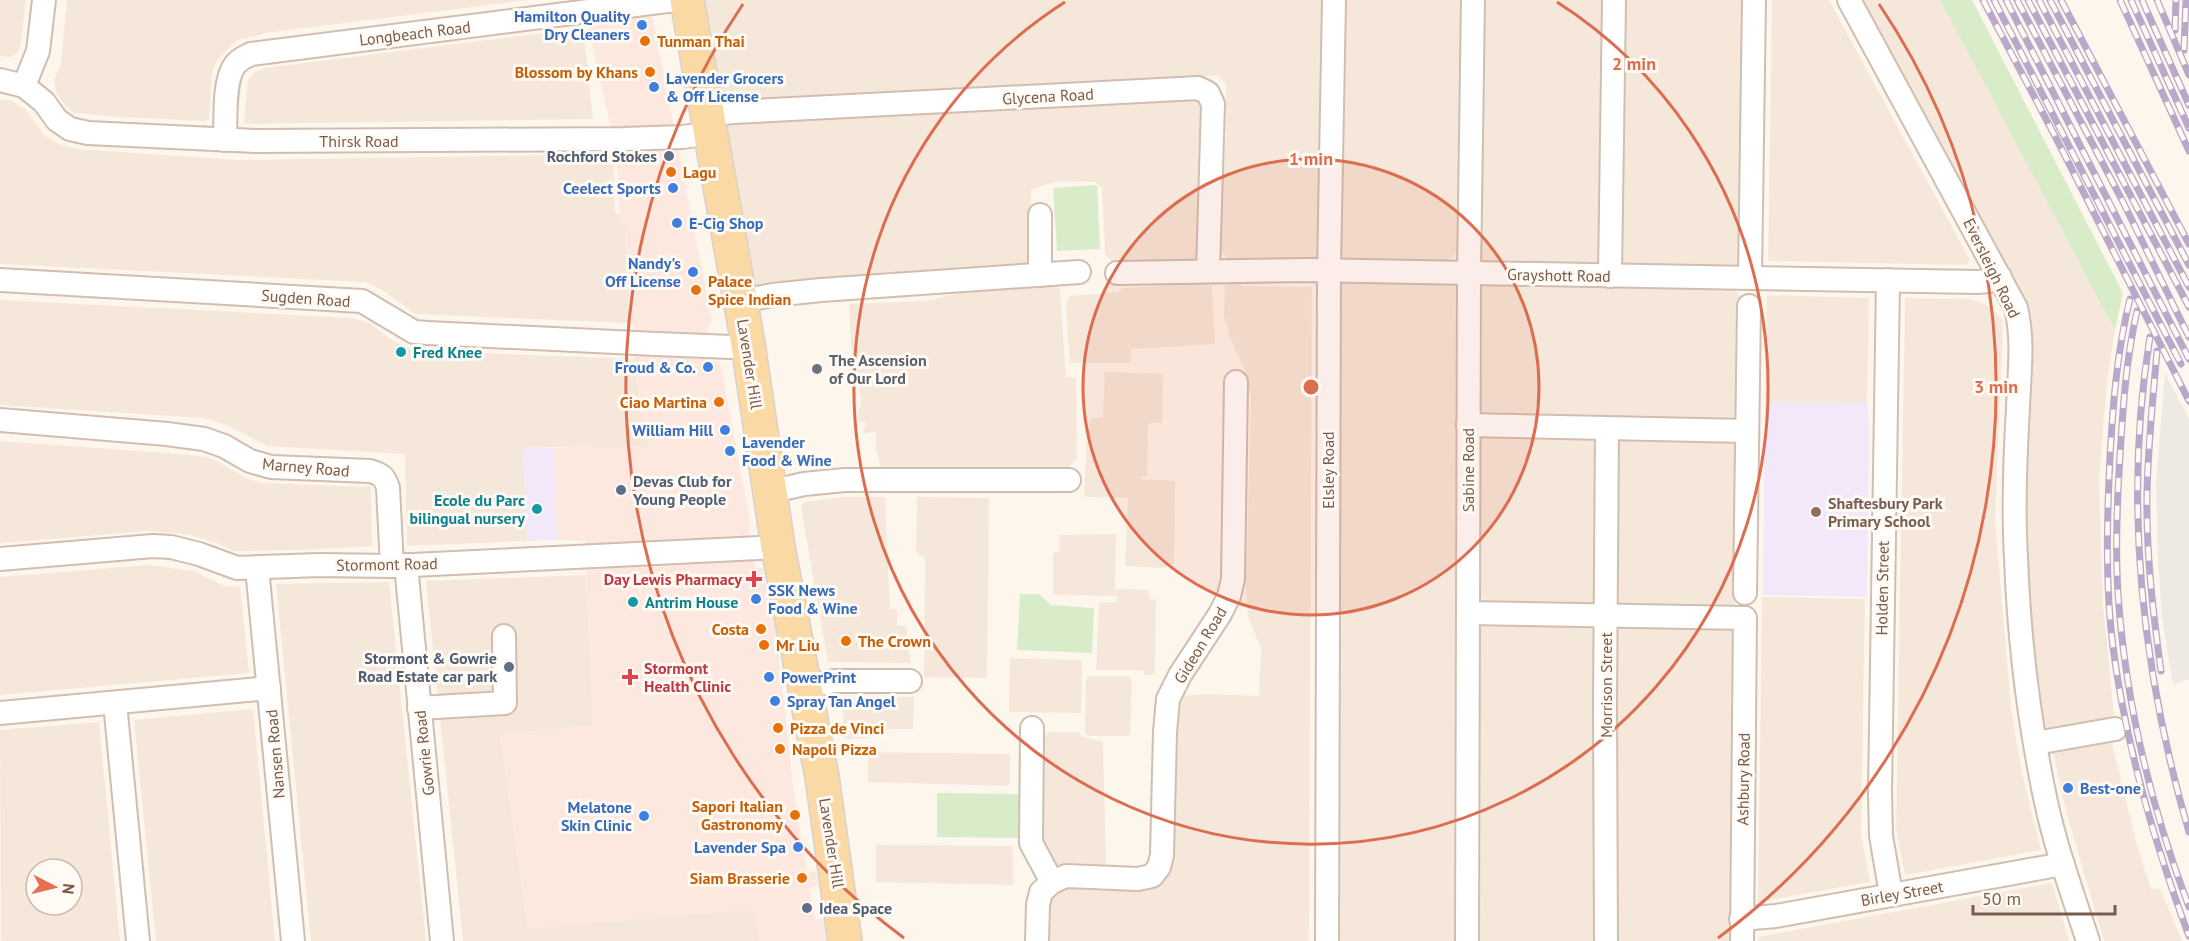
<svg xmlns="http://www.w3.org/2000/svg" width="2189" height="941" font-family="'PT Sans',sans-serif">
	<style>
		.residential { fill: #f5e8da; fill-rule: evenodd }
		.commercial { fill: #fde8e0 }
		.industrial { fill: #efe9e4 }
		.education { fill: #f3e8fa }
		.green { fill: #d8ecc9 }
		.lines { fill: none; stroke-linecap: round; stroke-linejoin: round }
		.minor-casing { stroke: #d1beb0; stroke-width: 26 }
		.primary-casing { stroke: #dad1cd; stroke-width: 36 }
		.minor { stroke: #fff; stroke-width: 22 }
		.primary { stroke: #fbd9a5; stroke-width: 33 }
		.rail-casing { stroke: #b9a8c9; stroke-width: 7 }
		.rail { stroke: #fffaf3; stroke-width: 4.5; stroke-dasharray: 14; stroke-linecap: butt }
		.ring { fill: none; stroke: #dc6d51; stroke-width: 3 }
		.shop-dot { fill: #3f7fe0; stroke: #fffaf3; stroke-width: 2 }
		.food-dot { fill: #e8710a; stroke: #fffaf3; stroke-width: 2 }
		.service-dot { fill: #5c6f8a; stroke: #fffaf3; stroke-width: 2 }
		.culture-dot { fill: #0f9aa8; stroke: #fffaf3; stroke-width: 2 }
		.worship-dot { fill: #6b7280; stroke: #fffaf3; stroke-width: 2 }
		.education-dot { fill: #8d6e63; stroke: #fffaf3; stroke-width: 2 }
		.health-dot { fill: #e0444e; stroke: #fffaf3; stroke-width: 2 }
		.labels { text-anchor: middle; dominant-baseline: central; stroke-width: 6; stroke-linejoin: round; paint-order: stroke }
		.shop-label { font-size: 16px; font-weight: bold; fill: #366cbe; stroke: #fffaf3; text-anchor: end }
		.street-label { font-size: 16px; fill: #7a5c4d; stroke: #fffaf3 }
		.food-label { font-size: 16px; font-weight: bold; fill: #c56008; stroke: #fffaf3; text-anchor: start }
		.service-label { font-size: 16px; font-weight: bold; fill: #4e5e75; stroke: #fffaf3; text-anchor: end }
		.culture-label { font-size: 16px; font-weight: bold; fill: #0d838f; stroke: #fffaf3; text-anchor: start }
		.worship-label { font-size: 16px; font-weight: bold; fill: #5b616d; stroke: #fffaf3; text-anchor: start }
		.education-label { font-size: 16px; font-weight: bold; fill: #785e54; stroke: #fffaf3; text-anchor: start }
		.health-label { font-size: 16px; font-weight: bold; fill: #be3a42; stroke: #fffaf3; text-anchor: end }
		.centre { fill: #dc6d51; stroke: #fffaf3; stroke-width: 3 }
		.ring-label { font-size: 18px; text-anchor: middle; font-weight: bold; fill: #dc6d51; stroke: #fffaf3; stroke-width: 6; stroke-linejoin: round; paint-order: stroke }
	</style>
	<rect width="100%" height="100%" fill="#fdf6ec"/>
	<!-- residential -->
	<g class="residential">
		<path d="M0,0h26l-6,47 -3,6 -7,4 -10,-1z"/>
		<path d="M67,0h461l-256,32 -35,8 -20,20 -5,14 -3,45 -4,2 -87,-4 -44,-4 -9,-8 -9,-13 -2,-12 7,-17z"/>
		<path d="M696,0h628l-3,256 -11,5 -83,-3 -9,-10 8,-112v-53l-10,-8 -62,6 -426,20 -17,-12z"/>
		<path d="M1342,0h123l-6,251 -11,10 -101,1 -8,-6z"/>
		<path d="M1479,0h129l-3,254 -8,12h-101l-19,-9z"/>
		<path d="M1618,0h131l-5,272 -117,-5 -13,-14z"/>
		<path d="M1772,0h57l141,260 -4,5 -198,-4z"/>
		<path d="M1859,0h81l175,330 -8,51 -8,100 4,125 11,109 -6,9 -57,9 -11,-4 -18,-156 5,-238z"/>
		<path d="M583,28l10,91 -349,5 4,-45 7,-7 10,-4z"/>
		<path d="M1200,95l8,8 -7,144 -7,15 -79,1 -10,-8 -3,-67 -7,-6 -36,-1 -28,8 2,65 -8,11 -173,14 -46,1 -41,10 -18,-10 -28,-150 15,-13z"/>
		<path d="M0,100h10l15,9 19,26 17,10 15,4 161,11 376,-6 2,59 5,2v10l6,1 3,97 -214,-9 -29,-22 -20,-10 -366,-18z"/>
		<path d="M1339,276l117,4 7,5 -5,656h-124z"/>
		<path d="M1482,279l252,8 8,12 -1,111 -9,11 -243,-4 -14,-7 1,-125z"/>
		<path d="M1052,281l8,9 6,87 10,1 1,81 -14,13 -136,-1 -47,-3 -2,-15 -2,-1v-20l-13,1 3,-10 -7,-2 -1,-4h3l-3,-2v-6l3,-1v-10l-10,-55 -2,-39 77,-3 54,-13z"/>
		<path d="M1192,284l20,1 3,59 -84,5v14h-61l-4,-57 3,-10 50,-4 1,-3 6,-1z"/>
		<path d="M1225,284h16l1,2 70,1 -3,654h-263v-36l6,-16 114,-22 7,-158 8,-13 25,-2 53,2 2,-47 -13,-33 -2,-27 5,-191 -6,-27 -14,-31 -7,-24z"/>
		<path d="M1767,295l102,3 -2,105 -102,-1z"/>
		<path d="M1905,298l66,1 18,7 12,12 2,8 -8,195 16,187 10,61 20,81 -136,25 -9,-47z"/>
		<path d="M0,300l353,18 18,6 19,15 22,11 221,9 16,89 -51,-2 -75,2 4,93 -120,5 -2,-92 -138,-8 -43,-22 -21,-6 -203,-13z"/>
		<path d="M1105,372l58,2 -1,49h-14l-1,54 -6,-1v3l34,2 -1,83 -11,4 -38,-2 3,-68 -44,-1 3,-63 4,-16h12z"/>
		<path d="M1486,432l105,2 11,6 -6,166 -110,-5 -9,-4 1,-156z"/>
		<path d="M1625,434l113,7 1,158 -10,8 -107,1 -9,-10 2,-152z"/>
		<path d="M0,441l193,14 20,4 35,20 15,4 108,4 1,59 -72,4 -67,1 -14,-7 -32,-10 -40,-3 -147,12z"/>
		<path d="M842,497h43l5,113 7,-1v17h9l5,37 -83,-1 -27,-155 4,-5z"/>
		<path d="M917,497l72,1 -2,180 -63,-1 1,-119 -9,-7z"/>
		<path d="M1116,534l-1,55 33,1 1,9h7l-1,76h-11l-1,-5h-47l3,-67 18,-1v-6l-64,-1v-42l6,-1v-17z"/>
		<path d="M149,565l44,6 31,15 16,1 9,86 -249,22v-118z"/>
		<path d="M586,575l7,151 -93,8 28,194 225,-19 7,32h-297l-37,-360z"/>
		<path d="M389,582l37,359h-115l-35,-357z"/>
		<path d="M1765,597l100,2 -4,235 9,48 -112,20 4,-304z"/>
		<path d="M1489,618l99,4 9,9 3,310h-124l-1,-312z"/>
		<path d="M1623,621l101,3 12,6 -2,311h-122l2,-307z"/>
		<path d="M1010,658l72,2 -1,53 -72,-1z"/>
		<path d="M1088,676h40l4,4 -2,53 -2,3h-39l-4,-2 1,-54z"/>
		<path d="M914,697l-1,32h-43v9l-25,1 -3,-34h3l-1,-6z"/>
		<path d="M253,709l22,232h-119l-22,-221z"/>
		<path d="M99,722l21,219h-119l-1,-211zM36,869h36v36h-36z"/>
		<path d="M1050,732h29l2,4 22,6 3,122 -8,8 -39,-2 -12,-16 -11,-27v-88z"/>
		<path d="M2112,743l25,102 14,45 9,-2 22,53h-78l-38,-130 -13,-59z"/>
		<path d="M868,752l142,2v29l-3,3 -139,-4z"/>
		<path d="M876,845l137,1v39l-137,-3z"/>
		<path d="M2052,883l17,58h-311v-4z"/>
	</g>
	<!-- commercial -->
	<path class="commercial" d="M582,0h67l63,321 -4,5v35h10l3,6 30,159 -2,4 6,38h7l13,55 19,171 13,78 9,-1 2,15 -9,2 6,32 8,-2 5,23h-68l-7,-32 -225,19 -28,-194 93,-8 -7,-151 1,-34 -30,-1 -3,-92 44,-2 51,1 -16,-88 1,-31 -5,-5 -3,-97 -6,-1 -3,-71z"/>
	<!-- industrial -->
	<path class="industrial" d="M2165,373l24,46v260l-16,6 -11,-68 -4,-57 -2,-75z"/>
	<!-- education -->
	<g class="education">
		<path d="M1765,402l102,1 2,23 -2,171 -104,-2z"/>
		<path d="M523,448h31l3,92 -30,1z"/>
	</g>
	<!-- green -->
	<g class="green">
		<path d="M1940,0h32l151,293 -8,37z"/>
		<path d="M1097,185l3,64 -43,2 -4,-63z"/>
		<path d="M1020,594h19l12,11 43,3 -2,45 -75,-3z"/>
		<path d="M937,793l84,1 -1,44 -83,-1z"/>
	</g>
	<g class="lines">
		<!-- minor casing -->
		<g class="minor-casing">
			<g id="minor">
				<path d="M1849,0l167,308c8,33 3,67 2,100 -3,50 -5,100 -2,150 3,81 13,164 30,244 10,47 27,93 42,139"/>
				<path d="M0,80l24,6 20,16 13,18 13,9 18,4 168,8 367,-2 60,-2 28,-4"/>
				<path d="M24,86l14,-35 6,-51"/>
				<path d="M707,115l26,-3 465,-24 10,5 5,11 -5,167"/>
				<path d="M225,140c1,-20 -2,-60 10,-75 4,-6 10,-8 16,-11l424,-54"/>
				<path d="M1040,215v60"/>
				<path d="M1117,273l192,-3 669,12 11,-1 11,-4"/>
				<path d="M1610,276l4,-276"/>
				<path d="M1750,278l4,-278"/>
				<path d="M0,280l362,21 52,31 14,1 228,11 75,3 17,-3"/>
				<path d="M1888,280l-8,512 1,44 10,58"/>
				<path d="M741,301l32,-6 48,-5 258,-18"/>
				<path d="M0,420l167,14 37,5 20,7 26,15 21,6 99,4c11,3 15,6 18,17l4,78"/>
				<path d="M1468,425l278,6"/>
				<path d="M769,492l35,-8 41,-4h224"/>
				<path d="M0,559l153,-13 18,1 28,7 38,14 82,-3 73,1 386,-19"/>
				<path d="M406,565l36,376"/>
				<path d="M257,568l36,373"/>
				<path d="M1745,593l4,-287"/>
				<path d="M1468,613l277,5 -3,323"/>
				<path d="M805,687l29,-6h76"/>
				<path d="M115,703l23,238"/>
				<path d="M419,708l86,-5 -1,-67"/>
				<path d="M0,713l269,-25"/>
				<path d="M1032,728l-1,115 21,39"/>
				<path d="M2036,743l79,-14"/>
				<path d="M1741,919l35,-3 287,-52"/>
				<path d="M1037,941l1,-36 3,-13 11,-10 14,-6 72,3 14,-3 7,-9 3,-12 3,-123 3,-33 12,-24 40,-61 9,-18 4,-17 3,-197"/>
				<path d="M1327,941l2,-671 5,-270"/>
				<path d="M1467,941l2,-668 4,-273"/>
				<path d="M1606,941l-1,-236 2,-276"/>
			</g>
		</g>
		<!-- primary casing -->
		<g class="primary-casing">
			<path id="primary" d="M687,0l61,344 30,203 44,230 23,164"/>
		</g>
		<!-- minor -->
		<use href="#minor" class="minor"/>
		<!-- primary -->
		<use href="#primary" class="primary"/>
		<!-- rail casing -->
		<g class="rail-casing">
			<g id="rail">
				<path d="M1983,0l72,136 134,265"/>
				<path d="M1994,0l187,364"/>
				<path d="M2006,0l183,359"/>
				<path d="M2017,0l105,200 67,137"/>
				<path d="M2028,0l161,307"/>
				<path d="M2039,0l150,287"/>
				<path d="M2050,0l139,265"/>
				<path d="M2061,0l128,244"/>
				<path d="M2120,0l69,151"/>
				<path d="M2131,0l58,128"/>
				<path d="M2142,0l47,105"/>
				<path d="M2157,0l32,75"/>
				<path d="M2175,30l1,-30"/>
				<path d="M2184,50l2,-50"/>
				<path d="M2130,299c-13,52 -17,105 -20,158 -3,63 -5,127 3,190 13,100 41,195 76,289"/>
				<path d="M2137,311c-11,48 -14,96 -17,145 -3,46 -5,91 -2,137 7,108 33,214 71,314"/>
				<path d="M2150,337c-27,165 -8,335 39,495"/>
				<path d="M2157,351c-4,47 -9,94 -10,142 -1,60 6,119 14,178"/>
			</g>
		</g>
		<!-- rail -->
		<use href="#rail" class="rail"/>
	</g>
	<!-- distance rings -->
	<circle cx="1311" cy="387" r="228" fill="#dc6d51" fill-opacity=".12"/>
	<g class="ring">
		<circle cx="1311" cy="387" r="228"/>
		<path d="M1557 2A457 457 0 1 1 1065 2"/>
		<path d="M904 938A685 685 0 0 1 743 4M1879 4A685 685 0 0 1 1718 938"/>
	</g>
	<!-- markers -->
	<g class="shop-dot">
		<circle cx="642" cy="25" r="6"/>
		<circle cx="654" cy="87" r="6"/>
		<circle cx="673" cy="188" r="6"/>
		<circle cx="677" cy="223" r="6"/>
		<circle cx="693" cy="272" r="6"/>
		<circle cx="708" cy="367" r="6"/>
		<circle cx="725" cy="430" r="6"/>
		<circle cx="730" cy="451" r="6"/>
		<circle cx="756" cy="599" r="6"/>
		<circle cx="769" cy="677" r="6"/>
		<circle cx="775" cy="701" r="6"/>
		<circle cx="2068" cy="788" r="6"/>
		<circle cx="644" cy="816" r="6"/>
		<circle cx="798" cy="847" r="6"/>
	</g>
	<g class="food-dot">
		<circle cx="645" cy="41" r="6"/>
		<circle cx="650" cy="72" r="6"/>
		<circle cx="671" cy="172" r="6"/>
		<circle cx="696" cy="290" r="6"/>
		<circle cx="719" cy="402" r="6"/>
		<circle cx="761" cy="629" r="6"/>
		<circle cx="846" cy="641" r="6"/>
		<circle cx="764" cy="645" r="6"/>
		<circle cx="778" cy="728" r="6"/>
		<circle cx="780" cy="749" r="6"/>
		<circle cx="795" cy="815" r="6"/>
		<circle cx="802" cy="878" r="6"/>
	</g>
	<g class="service-dot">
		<circle cx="669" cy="156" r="6"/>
		<circle cx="621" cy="490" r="6"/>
		<circle cx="509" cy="667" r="6"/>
		<circle cx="807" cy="908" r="6"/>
	</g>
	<g class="culture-dot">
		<circle cx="401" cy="352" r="6"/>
		<circle cx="537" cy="509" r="6"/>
		<circle cx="633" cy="602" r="6"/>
	</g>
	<circle class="worship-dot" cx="817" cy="369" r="6"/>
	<circle class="education-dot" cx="1816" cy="512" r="6"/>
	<g class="health-dot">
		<path d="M751 570h6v6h6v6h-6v6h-6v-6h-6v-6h6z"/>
		<path d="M627 668h6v6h6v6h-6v6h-6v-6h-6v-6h6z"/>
	</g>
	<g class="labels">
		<!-- shop labels -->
		<g class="shop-label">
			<text x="630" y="16">Hamilton Quality<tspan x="630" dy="18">Dry Cleaners</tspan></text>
			<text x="666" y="78" text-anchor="start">Lavender Grocers<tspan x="666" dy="18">&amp; Off License</tspan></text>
			<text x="661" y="188">Ceelect Sports</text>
			<text x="689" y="223" text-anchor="start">E-Cig Shop</text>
			<text x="681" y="263">Nandy's<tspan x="681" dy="18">Off License</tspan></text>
			<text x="696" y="367">Froud &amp; Co.</text>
			<text x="713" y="430">William Hill</text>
			<text x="742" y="442" text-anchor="start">Lavender<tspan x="742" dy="18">Food &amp; Wine</tspan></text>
			<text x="768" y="590" text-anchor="start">SSK News<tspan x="768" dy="18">Food &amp; Wine</tspan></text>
			<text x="781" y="677" text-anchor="start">PowerPrint</text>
			<text x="787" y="701" text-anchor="start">Spray Tan Angel</text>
			<text x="2080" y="788" text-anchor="start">Best-one</text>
			<text x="632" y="807">Melatone<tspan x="632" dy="18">Skin Clinic</tspan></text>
			<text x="786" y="847">Lavender Spa</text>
		</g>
		<!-- street labels -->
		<g class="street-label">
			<text transform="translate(415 33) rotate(-7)">Longbeach Road</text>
			<text transform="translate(1048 96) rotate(-3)">Glycena Road</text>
			<text x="359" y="141">Thirsk Road</text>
			<text transform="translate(1992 268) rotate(64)">Eversleigh Road</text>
			<text transform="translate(1559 275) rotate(1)">Grayshott Road</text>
			<text transform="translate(306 298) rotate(4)">Sugden Road</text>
			<text transform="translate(750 364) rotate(81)">Lavender Hill</text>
			<text transform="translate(306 467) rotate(5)">Marney Road</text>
			<text transform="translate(1328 470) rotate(-90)">Elsley Road</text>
			<text transform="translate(1468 470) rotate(-90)">Sabine Road</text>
			<text transform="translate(387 564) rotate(-1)">Stormont Road</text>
			<text transform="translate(1882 588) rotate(-89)">Holden Street</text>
			<text transform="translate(1200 645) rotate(-59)">Gideon Road</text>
			<text transform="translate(1606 685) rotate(-90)">Morrison Street</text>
			<text transform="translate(424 753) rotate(-96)">Gowrie Road</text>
			<text transform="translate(275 754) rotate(-95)">Nansen Road</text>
			<text transform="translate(1743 779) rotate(-89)">Ashbury Road</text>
			<text transform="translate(832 843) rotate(81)">Lavender Hill</text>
			<text transform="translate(1902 893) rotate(-10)">Birley Street</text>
		</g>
		<!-- food labels -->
		<g class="food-label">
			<text x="657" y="41">Tunman Thai</text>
			<text x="638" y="72" text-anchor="end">Blossom by Khans</text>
			<text x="683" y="172">Lagu</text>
			<text x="708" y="281">Palace<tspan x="708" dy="18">Spice Indian</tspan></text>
			<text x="707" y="402" text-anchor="end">Ciao Martina</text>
			<text x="749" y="629" text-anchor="end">Costa</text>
			<text x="858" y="641">The Crown</text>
			<text x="776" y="645">Mr Liu</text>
			<text x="790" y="728">Pizza de Vinci</text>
			<text x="792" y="749">Napoli Pizza</text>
			<text x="783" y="806" text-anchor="end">Sapori Italian<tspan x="783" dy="18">Gastronomy</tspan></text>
			<text x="790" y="878" text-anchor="end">Siam Brasserie</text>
		</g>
		<!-- service labels -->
		<g class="service-label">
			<text x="657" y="156">Rochford Stokes</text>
			<text x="633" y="481" text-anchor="start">Devas Club for<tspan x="633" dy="18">Young People</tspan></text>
			<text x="497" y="658">Stormont &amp; Gowrie<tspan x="497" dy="18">Road Estate car park</tspan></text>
			<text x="819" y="908" text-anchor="start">Idea Space</text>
		</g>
		<!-- culture labels -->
		<g class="culture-label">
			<text x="413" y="352">Fred Knee</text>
			<text x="525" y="500" text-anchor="end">Ecole du Parc<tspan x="525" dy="18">bilingual nursery</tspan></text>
			<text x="645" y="602">Antrim House</text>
		</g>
		<!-- worship labels -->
		<g class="worship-label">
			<text x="829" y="360">The Ascension<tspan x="829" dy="18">of Our Lord</tspan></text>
		</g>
		<!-- education labels -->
		<g class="education-label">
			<text x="1828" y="503">Shaftesbury Park<tspan x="1828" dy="18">Primary School</tspan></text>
		</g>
		<!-- health labels -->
		<g class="health-label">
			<text x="742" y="579">Day Lewis Pharmacy</text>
			<text x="644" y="668" text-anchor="start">Stormont<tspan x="644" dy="18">Health Clinic</tspan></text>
		</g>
	</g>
	<circle cx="1311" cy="387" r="9" class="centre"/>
	<g class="ring-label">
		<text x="1634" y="70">2 min</text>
		<text x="1311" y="165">1 min</text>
		<text x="1996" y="393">3 min</text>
	</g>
	<!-- north arrow -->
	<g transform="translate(54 887) rotate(97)"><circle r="28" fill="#fffaf3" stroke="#cabbb1" stroke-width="1.5"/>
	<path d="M0-4.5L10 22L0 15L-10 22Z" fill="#e76f51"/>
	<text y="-9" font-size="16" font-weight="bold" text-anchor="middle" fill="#7a5c4d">N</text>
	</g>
	<!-- scale -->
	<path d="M1973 905v9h142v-9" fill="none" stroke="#7a5c4d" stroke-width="3"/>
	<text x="1982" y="905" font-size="18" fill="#7a5c4d" stroke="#fffaf3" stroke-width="4.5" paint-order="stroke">50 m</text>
</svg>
